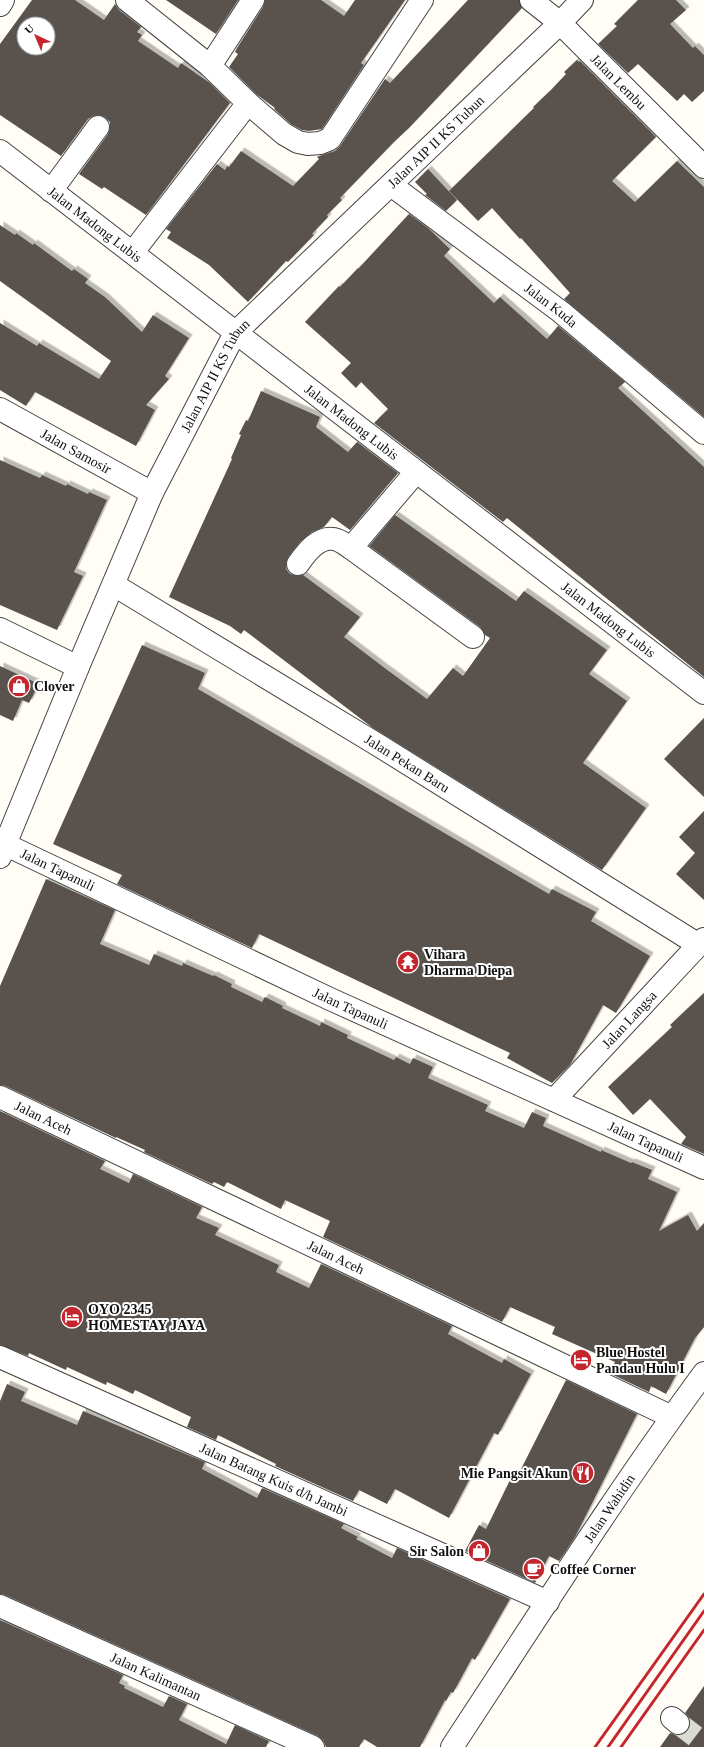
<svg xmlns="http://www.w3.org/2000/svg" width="704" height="1747" font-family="Georgia,serif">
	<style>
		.building { fill: #5a524d; fill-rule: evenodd; filter: url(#shadow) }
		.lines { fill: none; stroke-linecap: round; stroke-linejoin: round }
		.minor-tunnel { stroke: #dbdad3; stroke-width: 22; stroke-dasharray: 22 11; stroke-linecap: butt }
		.minor-casing { stroke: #444; stroke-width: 24 }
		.minor { stroke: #fff; stroke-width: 22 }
		.rail { stroke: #c4262e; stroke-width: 3 }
		.labels { text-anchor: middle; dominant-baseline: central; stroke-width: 4; stroke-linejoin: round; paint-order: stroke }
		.street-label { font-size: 14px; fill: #111; stroke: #fff }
		.poi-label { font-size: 14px; font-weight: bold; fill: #111; stroke: #fff; text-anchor: start }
	</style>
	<defs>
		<filter id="shadow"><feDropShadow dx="3.5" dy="-3.5" stdDeviation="0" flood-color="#0004"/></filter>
	</defs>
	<rect width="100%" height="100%" fill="#fffdf5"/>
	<!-- building -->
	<g class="building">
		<path d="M32,0h43l29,20 11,-16 4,6 22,17 -4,5 5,3 -4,6 40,27 3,-5 29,20 20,20 -84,112 -42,-28 -2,2 -23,-15 29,-40 2,-6v-6l-5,-5 -6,-2 -6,1 -5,3 -27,37 -61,-41v-71zM24,24h24v24h-24z"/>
		<path d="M166,0h72l-22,34z"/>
		<path d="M265,0h56l23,16 11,-16h50l-44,63 3,2 -42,64 -13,2 -7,-1 -11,-6 -17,-15 1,-1 -19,-14 -27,-27 9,-13 -3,-2 2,-4 26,-41z"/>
		<path d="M468,0h51l3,8 -113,120 -15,14 -54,56 2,2 -15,15 1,2 -16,17 2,1 -26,27 -2,-1 -38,41 -39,-37 -42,-27 4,-6 -5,-3 51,-65 8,6 2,-4 2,1 12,-16 52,35 26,-27 -2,-2 2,-1 16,-5 5,-5 45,-67 5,4z"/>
		<path d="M638,0h38l10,10 -16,14 23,24 2,-2 9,9v36l-12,11 -8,-8 -7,7 -39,-37 -10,9 -30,-29 19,-18 -3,-2z"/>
		<path d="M577,60l2,2 1,-1 76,76 -44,44 23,21 42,-41 27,26v230l-140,-118 6,-6 -49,-55 -1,1 -28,-31 -14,13 -29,-30 85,-83 -1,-1 18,-17 15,-16 -2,-2z"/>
		<path d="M428,169l29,31 -11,11 -21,-16 2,-1 -12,-12z"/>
		<path d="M409,214l19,14 22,21 -6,7 50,47 6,-6 47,42 11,-13 67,56 -7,6 86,79v210l-197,-159 -4,4 -129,-99 14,-14 -27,-27 -5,6 -15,-15 10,-10 -46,-41 34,-36 1,1 18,-19v1z"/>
		<path d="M0,225l15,10 1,-2 17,12 1,-2 38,28 2,-2 14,10 -3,4 20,14 37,35 11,-17 36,23 -24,38 4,3 -23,26 9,5 -19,36 -101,-54 -9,14 -26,-16v-67l37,23 2,-3 60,36 12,-18 -111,-80z"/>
		<path d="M261,391l59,26 -4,10 32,25 9,-10 41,31 -48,57 -18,-13 -8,10 -12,5 -12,10 -12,15 -2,6v6l4,5 7,2 6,-1 57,42 -16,20 42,32 41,30 26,-31 10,8 27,-38 -5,-3 -5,-8 -111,-81 26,-31 121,86 8,-10 83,59 -18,24 38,27 -44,62 63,45 -44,62 -229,-142 -129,-98 -3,4 -11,-8 -61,-29 63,-138 -1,-1 10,-23 -2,-1 7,-14 2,1z"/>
		<path d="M0,460l40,18 2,-3 24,11 1,-2 21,10 1,-2 18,8 -33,72 9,4 -26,54 -57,-25z"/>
		<path d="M142,645l63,28 -7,16 351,205 3,-5 44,23 -5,9 59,35 -34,57 -13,-8 -33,60 -18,18 -45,-25 3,-5 -251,-119 -7,14 -135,-64 5,-9 -69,-31z"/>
		<path d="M0,666l39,18 -10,19 -7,-3 -9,21 -13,-6z"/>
		<path d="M704,718v79l-40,-38z"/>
		<path d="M704,811v89l-28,-26 19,-21 -16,-16z"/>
		<path d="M46,879l69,31 -15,34 49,21 5,-11 28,12 1,-3 30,13 1,-1 18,9 -1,3 31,15 3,-5 18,9 -1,2 38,18 1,-4 27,13 -1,3 47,22 2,-3 14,7 3,-6 20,9 -5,11 60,27 -3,6 39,17 8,-16 14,6 -3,8 58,26v-2l30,13 1,-1 20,8 -4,9 29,13 -18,39 29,-16 9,16 7,-8v104l-9,11 -29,56 -15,-8 -2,6 -40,-19 6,-11 -63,-28 3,-7 -45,-20 -8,15 -179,-85 7,-16 -45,-21 -4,9 -54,-27 -3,5 -10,-5 -2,2 -68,-32 1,-2 -29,-13v1l-111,-52 -5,-1v-99z"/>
		<path d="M704,993v161l-23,-10 5,-7 -36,-38 -17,16 -25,-28 64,-60 -2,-2z"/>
		<path d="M0,1111l105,50 -5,8 29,14 4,-9 69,33 -6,11 23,10 -4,7 64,30 -3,7 33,16 12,-24 131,62 -4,8 54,29 2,-4 27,15 -33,61 -4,-2 -45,85 -54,-29 -8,15 -28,-14 -6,11 -78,-35 1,-2 -58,-29 -2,5 -29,-13 4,-10 -56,-27 -2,4 -26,-12 -1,3 -39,-18 -1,3 -37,-17 -1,3 -28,-11z"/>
		<path d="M566,1380l71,34 -62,123 -16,24 -10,-5 -14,27 -70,-32 14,-26 7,4 24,-49 4,3z"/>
		<path d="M7,1384l18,8 -4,9 56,24 6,-14 122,51 -3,7 55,29 5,-10 82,36 -3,4 17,9 -2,2 36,19 5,-10 113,51 -35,61 -3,-2 -19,35 -2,-1 -5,9 -1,-1 -25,47h-43l-13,-8 -5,8h-33l-3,-7 -5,-4 -313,-141 -5,-1v-193z"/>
		<path d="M0,1620l123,55 -4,8 6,3 -1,2 39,19 6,-11 18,8 -8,16 47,24 9,-19 34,16 -3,6h-266z"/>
		<path d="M704,1686v61h-44l10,-14 6,2h6l6,-4 2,-5v-7l-5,-6z"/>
	</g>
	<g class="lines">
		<!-- minor-tunnel -->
		<path class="minor-tunnel" d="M678,1723l26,20"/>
		<!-- minor casing -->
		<g class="minor-casing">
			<g id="minor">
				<path d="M127,0l83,66 38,37 36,31 14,8 10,2 12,-1 10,-4 92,-139"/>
				<path id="s1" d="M531,0l29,23 144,144"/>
				<path d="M0,5l3,-5"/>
				<path d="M210,66l43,-66"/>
				<path id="s2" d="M0,151l704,542"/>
				<path id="s3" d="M391,185l170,127 143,121"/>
				<path d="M51,191l47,-64"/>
				<path d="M133,252l115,-149"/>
				<path id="s4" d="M0,409l152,84"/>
				<path d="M416,472l-65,76 122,89"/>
				<path d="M298,564c8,-11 20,-28 36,-25 6,1 12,6 17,9"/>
				<path id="s5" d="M114,585l264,160 321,200"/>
				<path d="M0,629l78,38"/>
				<path id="s6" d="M0,842l330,157 374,169"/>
				<path id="s7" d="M0,857l78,-190 74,-174 83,-160 325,-310 22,-23"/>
				<path id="s8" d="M0,1097l672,320"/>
				<path id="s9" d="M554,1100l150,-161"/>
				<path id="s10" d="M0,1357l548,245"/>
				<path id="s11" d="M0,1606l313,141"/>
				<path d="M672,1718l6,5"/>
				<path id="s12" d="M452,1747c83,-126 163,-253 252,-374"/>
			</g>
		</g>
		<!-- minor -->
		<use href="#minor" class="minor"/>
		<!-- rail -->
		<g class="rail">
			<path d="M595,1747l109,-153"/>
			<path d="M608,1747l96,-136"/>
			<path d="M621,1747l83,-117"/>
		</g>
	</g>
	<!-- icons -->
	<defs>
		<g id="shop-disc" transform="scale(1.15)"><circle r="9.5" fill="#c4262e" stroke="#fff"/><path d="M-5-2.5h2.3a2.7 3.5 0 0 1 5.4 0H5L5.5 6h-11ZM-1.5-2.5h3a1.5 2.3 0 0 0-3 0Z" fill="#fff"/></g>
		<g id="temple-disc" transform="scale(1.15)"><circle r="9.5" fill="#c4262e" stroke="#fff"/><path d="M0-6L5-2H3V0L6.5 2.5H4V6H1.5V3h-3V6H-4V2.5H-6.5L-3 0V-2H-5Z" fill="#fff"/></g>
		<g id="hotel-disc" transform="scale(1.15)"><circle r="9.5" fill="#c4262e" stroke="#fff"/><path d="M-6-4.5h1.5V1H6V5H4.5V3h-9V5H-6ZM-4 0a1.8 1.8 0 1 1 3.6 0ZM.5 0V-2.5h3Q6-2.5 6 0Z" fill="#fff"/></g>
		<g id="restaurant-disc" transform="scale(1.15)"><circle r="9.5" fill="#c4262e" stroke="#fff"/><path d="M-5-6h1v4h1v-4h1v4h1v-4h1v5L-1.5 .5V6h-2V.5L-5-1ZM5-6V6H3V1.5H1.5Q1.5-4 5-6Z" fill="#fff"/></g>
		<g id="cafe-disc" transform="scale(1.15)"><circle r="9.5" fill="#c4262e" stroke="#fff"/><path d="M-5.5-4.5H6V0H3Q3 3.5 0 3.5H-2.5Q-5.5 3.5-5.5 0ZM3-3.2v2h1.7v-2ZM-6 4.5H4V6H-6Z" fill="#fff"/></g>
	</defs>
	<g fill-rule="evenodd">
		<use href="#shop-disc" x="19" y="686"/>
		<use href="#temple-disc" x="408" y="962"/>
		<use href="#hotel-disc" x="72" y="1317"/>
		<use href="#hotel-disc" x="581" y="1360"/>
		<use href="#restaurant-disc" x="583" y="1473"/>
		<use href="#shop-disc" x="479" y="1551"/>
		<use href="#cafe-disc" x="534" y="1569"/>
	</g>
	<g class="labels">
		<!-- street labels -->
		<g class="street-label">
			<text stroke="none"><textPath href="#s1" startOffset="120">Jalan Lembu</textPath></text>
			<text stroke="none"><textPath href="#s7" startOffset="852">Jalan AIP II KS Tubun</textPath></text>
			<text stroke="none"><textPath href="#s2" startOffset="120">Jalan Madong Lubis</textPath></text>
			<text stroke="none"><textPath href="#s3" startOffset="200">Jalan Kuda</textPath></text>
			<text stroke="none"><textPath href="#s7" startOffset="528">Jalan AIP II KS Tubun</textPath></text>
			<text stroke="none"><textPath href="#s2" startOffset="444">Jalan Madong Lubis</textPath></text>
			<text stroke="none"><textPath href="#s4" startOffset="87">Jalan Samosir</textPath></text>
			<text stroke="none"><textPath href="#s2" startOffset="768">Jalan Madong Lubis</textPath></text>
			<text stroke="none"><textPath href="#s5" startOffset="343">Jalan Pekan Baru</textPath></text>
			<text stroke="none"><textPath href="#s6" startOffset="64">Jalan Tapanuli</textPath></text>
			<text stroke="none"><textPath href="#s6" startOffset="388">Jalan Tapanuli</textPath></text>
			<text stroke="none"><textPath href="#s9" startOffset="110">Jalan Langsa</textPath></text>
			<text stroke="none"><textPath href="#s8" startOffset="48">Jalan Aceh</textPath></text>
			<text stroke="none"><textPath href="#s6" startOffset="712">Jalan Tapanuli</textPath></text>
			<text stroke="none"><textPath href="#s8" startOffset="372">Jalan Aceh</textPath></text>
			<text stroke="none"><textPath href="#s10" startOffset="300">Jalan Batang Kuis d/h Jambi</textPath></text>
			<text stroke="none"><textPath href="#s12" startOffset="286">Jalan Wahidin</textPath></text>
			<text stroke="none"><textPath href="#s11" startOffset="171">Jalan Kalimantan</textPath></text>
		</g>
		<!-- poi labels -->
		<g class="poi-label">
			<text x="34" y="686">Clover</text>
			<text x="424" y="954">Vihara<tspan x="424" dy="16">Dharma Diepa</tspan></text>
			<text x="88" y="1309">OYO 2345<tspan x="88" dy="16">HOMESTAY JAYA</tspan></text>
			<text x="596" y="1352">Blue Hostel<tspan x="596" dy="16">Pandau Hulu I</tspan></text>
			<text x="568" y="1473" text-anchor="end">Mie Pangsit Akun</text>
			<text x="464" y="1551" text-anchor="end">Sir Salon</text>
			<text x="550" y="1569">Coffee Corner</text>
		</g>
	</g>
	<!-- north arrow -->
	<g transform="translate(36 36) rotate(316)"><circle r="19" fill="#ffffff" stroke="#a0a0a0"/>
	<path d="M0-3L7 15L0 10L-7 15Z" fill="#c4262e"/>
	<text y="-6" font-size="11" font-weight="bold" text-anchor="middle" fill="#111111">U</text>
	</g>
</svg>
